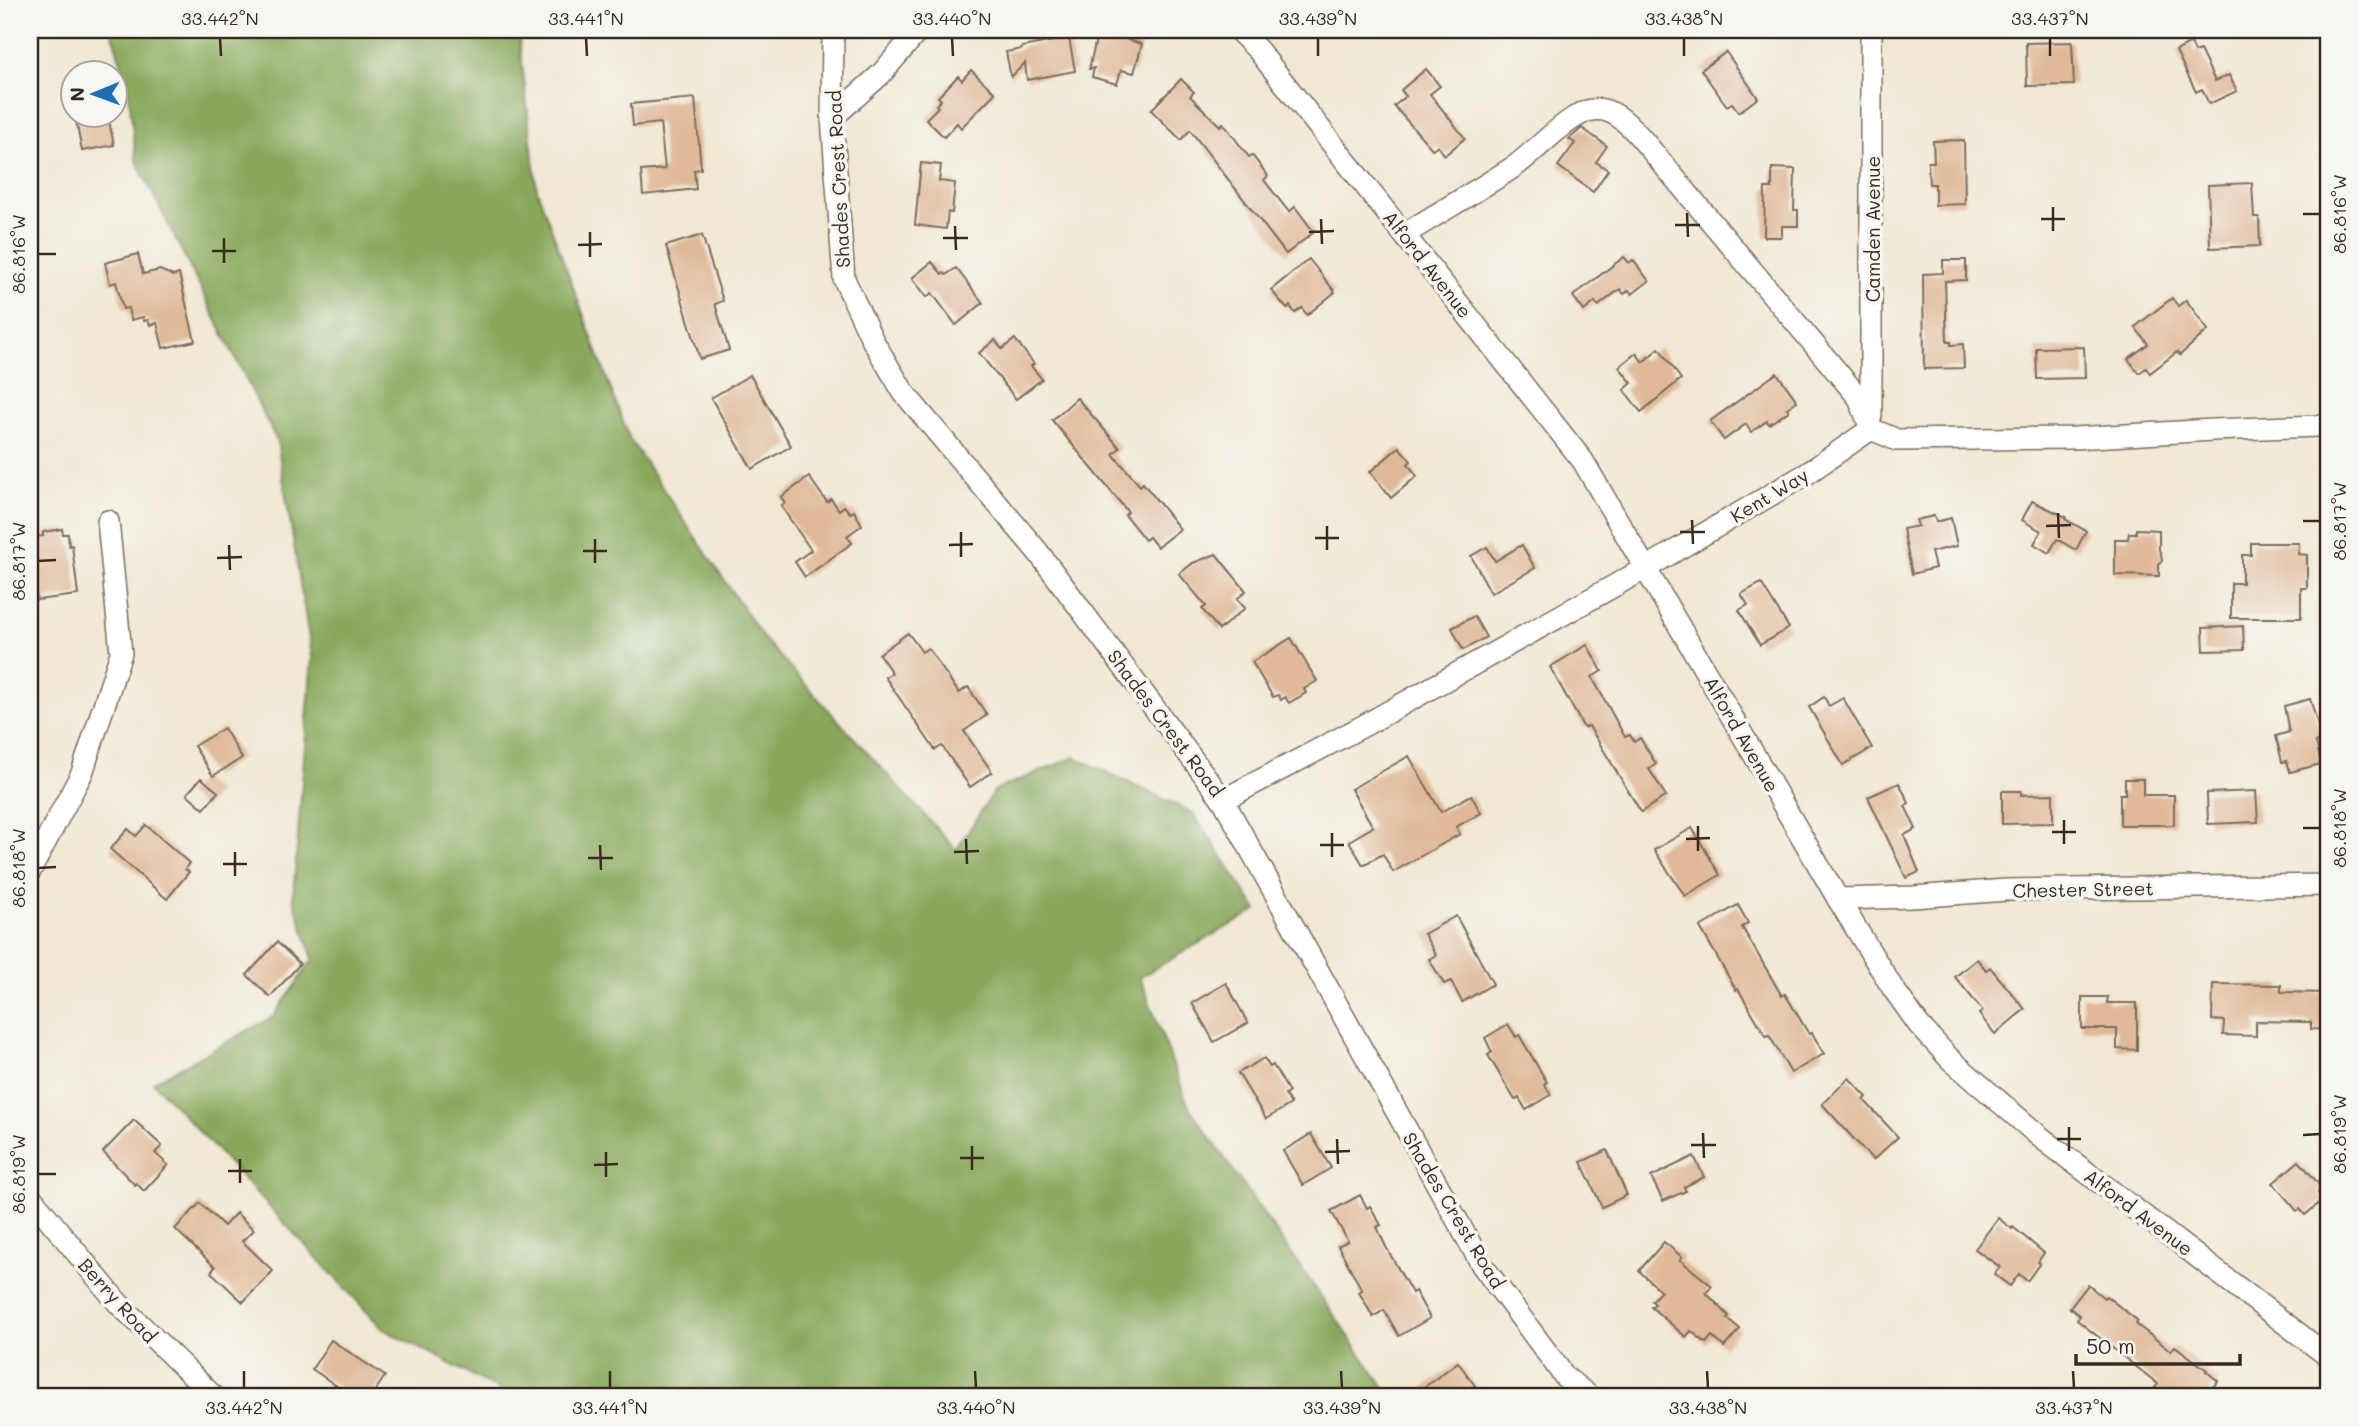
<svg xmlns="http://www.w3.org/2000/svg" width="2359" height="1427" font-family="Mali,sans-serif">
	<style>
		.forest { fill: #89a85c; stroke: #62693d; stroke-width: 2 }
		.building { fill: #e0b998 }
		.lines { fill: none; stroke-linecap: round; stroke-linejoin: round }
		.minor-casing { stroke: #7b6c5d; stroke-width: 24 }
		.minor { stroke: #fff; stroke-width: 21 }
		.ticks { fill: none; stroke: #3b2a1e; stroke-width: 2.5 }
		.labels { text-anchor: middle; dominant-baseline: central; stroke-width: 7; stroke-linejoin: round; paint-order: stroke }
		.street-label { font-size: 19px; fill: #3b2a1e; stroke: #f6f6f2 }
		.neatline { fill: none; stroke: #3b2a1e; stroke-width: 2.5 }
		.ticks-label { font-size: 18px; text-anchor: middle; fill: #3b2a1e }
	</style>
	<rect width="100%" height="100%" fill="#f6f6f2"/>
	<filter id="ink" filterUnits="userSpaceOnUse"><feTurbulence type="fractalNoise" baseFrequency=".0143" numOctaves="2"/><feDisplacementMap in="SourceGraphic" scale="14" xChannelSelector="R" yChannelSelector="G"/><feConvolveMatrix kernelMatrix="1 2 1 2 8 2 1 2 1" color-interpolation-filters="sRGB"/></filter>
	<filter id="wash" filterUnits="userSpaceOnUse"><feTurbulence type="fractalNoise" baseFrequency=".00686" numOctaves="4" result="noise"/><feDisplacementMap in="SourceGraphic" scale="28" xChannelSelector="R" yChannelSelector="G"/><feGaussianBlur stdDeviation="1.57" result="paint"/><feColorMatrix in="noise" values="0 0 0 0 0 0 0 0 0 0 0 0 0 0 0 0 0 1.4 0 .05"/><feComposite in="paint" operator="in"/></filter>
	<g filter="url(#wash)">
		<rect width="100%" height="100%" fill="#f1e8d3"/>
		<!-- forest -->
		<path class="forest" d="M111,30h407l19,160 92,248 134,200 193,212 39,-60 80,-33 118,56 64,97 -117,67 49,130 202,290h-878l-130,-68 -230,-247 120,-65 40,-58 -20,-62 19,-240 -35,-216 -141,-281 -8,-74z"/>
		<g id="blocks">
			<!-- building -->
			<g class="building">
				<path d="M1113,30l16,4 -1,6 14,4 -8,29 -13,-3 -4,14 -25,-7 2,-9 -5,1 9,-38 14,3z"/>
				<path d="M1069,38l6,33 -48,9 -2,-17 -14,14 -5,-25 16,-3v-2z"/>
				<path d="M2072,42l2,43 -47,1 -1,-43z"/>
				<path d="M2191,43l4,9 5,-2 15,31 14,-6 8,16 -28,13 -7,-15 -6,3 -20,-41z"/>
				<path d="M1726,52l32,46 -19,14 -7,-9 -5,3 -26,-36z"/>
				<path d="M1426,69l14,17 -10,8 35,44 -20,17 -8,-9 -5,3 -38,-43 12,-10 -5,-6z"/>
				<path d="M971,70l24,23 -34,35 -4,-5 -13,14 -18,-18 12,-12 -2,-2 5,-5 -3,-3 20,-21 4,4z"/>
				<path d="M1181,79l13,13 -4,4 30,30 3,-3 26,34 3,-2 16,21 -4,4 25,32 6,-5 19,25 -28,22 -96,-124 -9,10 -30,-30z"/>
				<path d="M695,98l6,71 -7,1 2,19 -53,6 -2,-24 24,-2 -5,-46 -27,3 -2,-22z"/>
				<path d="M75,116h33l6,29 -32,6z"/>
				<path d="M1582,128l25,18 -11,16 12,8 -15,22 -35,-26 17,-23 -6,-4z"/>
				<path d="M1964,140l1,64 -30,1v-21h-6l-1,-22h6l-1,-21z"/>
				<path d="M921,163l20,2 -2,16 16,2 -3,30 -4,-1 -2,17 -31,-4z"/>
				<path d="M1772,168l23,1 -1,41h4v16h-16v11h-18l1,-49h7z"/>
				<path d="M2252,183l2,34h5l1,29 -50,2 -2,-63z"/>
				<path d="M702,235l21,66 -8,3 14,46 -29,9 -34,-113z"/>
				<path d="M138,254l5,20 17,-4 13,6 6,-2 16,67 -32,7 -6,-25 -7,2 -2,-5 -4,1 -1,-4 -12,3 -3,-12 -5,1 -7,-27 -6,2 -5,-21z"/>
				<path d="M1624,257l5,6 4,-3 16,21 -17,13 -3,-4 -5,4 -4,-5 -22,17 -3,-4 -11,9 -11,-15z"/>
				<path d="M1309,259l26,33 -28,23 -5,-7 -7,5 -5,-7 -3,3 -16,-19z"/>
				<path d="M1943,260h23v20l-21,1 2,61h4v3l12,-1 1,24 -40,1 -1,-95 20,-1z"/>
				<path d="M932,262l10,12 2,-1 2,2 10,-7 27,35 -27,22 -24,-32 -5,4 -15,-19z"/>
				<path d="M2172,298l6,8 8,-6 22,30 -28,25 -3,-3 -27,21 -4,-5 -7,5 -11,-14 20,-15 -13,-17z"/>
				<path d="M1015,339l19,25 -3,2 11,13 -26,20 -37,-46 16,-13 7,9z"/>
				<path d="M2084,347l1,31 -48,1 -1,-31z"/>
				<path d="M1659,348l22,31 -40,33 -17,-22 8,-7 -13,-16 17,-14 7,9z"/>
				<path d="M1777,373l20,28 -10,7 2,3 -20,13 -2,-3 -16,11 -5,-8 -22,16 -14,-19z"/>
				<path d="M750,375l41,71 -39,23 -41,-71z"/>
				<path d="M1077,398l43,50 -7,6 27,32 3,-3 37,46 -23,18 -8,-10 -4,3 -20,-25 3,-3 -76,-92z"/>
				<path d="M1399,447l12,14 -3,3 9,12 -26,22 -21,-26z"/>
				<path d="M809,477l18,25 4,-3 8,11 5,-4 6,7 4,-2 8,14 -15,11 5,7 -47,34 -10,-15 16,-12 -30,-44 4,-3 -4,-6z"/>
				<path d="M2032,501l34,16 -1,2 21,12 -10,19 -19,-11 -8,14 -15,-9 7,-13 -19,-11z"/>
				<path d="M1934,516l2,6 15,-4 6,28 -26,6 4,16 -23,6 -9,-45 15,-3 -2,-6z"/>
				<path d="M62,529l1,5h5l1,12 3,-1 6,50 -41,5 -1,-6 -6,1v-58l13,-1v-4z"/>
				<path d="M2136,529l23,1v20l2,3 1,8 -3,3v12l-44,-1v-36h13l1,-6h7z"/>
				<path d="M2251,543h48l-1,11 9,1v33h-6v30h-70v-35h11v-28h9z"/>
				<path d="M1522,545l13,23 -44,25 -20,-37 16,-9 8,14z"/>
				<path d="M1216,554l30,37 -9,8 8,9 -26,22 -17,-21 4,-3 -27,-32 14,-11z"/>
				<path d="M1761,583l28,45 -29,17 -21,-35 9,-5 -7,-11z"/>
				<path d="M1474,616l12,21 -23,13 -11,-22z"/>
				<path d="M2243,626l1,24 -40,1 -1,-23z"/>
				<path d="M908,633l14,19 6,-4 31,45 9,-6 19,28 -23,16 28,41 -22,15 -28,-41 -7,4 -50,-73 7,-4 -13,-19z"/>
				<path d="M1291,638l26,43 -13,8 2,4 -17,10 -4,-6 -4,3 -3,-5 -5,2 -21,-35z"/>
				<path d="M1587,645l15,26 -10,6 33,60 5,-2 4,7 6,-4 16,26 -7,5 17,27 -25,16 -52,-86 -5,2 -34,-61z"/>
				<path d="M1824,697l5,9 14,-8 29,50 -29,17 -34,-58z"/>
				<path d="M2310,699l13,42 -7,1 5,22 -31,8 -3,-11 -5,1 -6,-26 13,-4 -5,-26z"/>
				<path d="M224,728l18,30 -29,18 -19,-30z"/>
				<path d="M1409,756l32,56 30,-17 10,18 -25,14 4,7 -67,38 -10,-18 -20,11 -14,-24 24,-14 -22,-38z"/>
				<path d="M201,778l17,14 -14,17 -17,-15z"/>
				<path d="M2125,779h18v16h31v30h-54v-31h5z"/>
				<path d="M1899,783l10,20 -4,3 11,23 -12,6 15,37 -13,6 -38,-81z"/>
				<path d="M2002,791h19v4l32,-1v29l-51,1z"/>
				<path d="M2256,791l2,31 -50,2 -1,-31z"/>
				<path d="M146,825l43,38 -4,6 4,3 -22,27 -57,-50 18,-20 8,7z"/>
				<path d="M1692,828l28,47 -35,21 -31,-46z"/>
				<path d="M1738,905l10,18 -6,4 40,69 3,-2 24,40 3,-1 12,21 -33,19 -22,-38 -3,1 -28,-47 -2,1 -36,-63z"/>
				<path d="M1456,916l37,68 -31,18 -11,-21 -7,3 -15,-25 7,-4 -12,-21z"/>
				<path d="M277,942l23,22 -30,33 -23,-22z"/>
				<path d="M1977,959l9,11 4,-3 35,42 -30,25 -16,-20 4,-3 -28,-34z"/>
				<path d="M1226,983l22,40 -34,19 -22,-39z"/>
				<path d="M2213,984l68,1v7l48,1v37l-18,-1v-7l-55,-1v15l-33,-1 1,-14 -12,-1z"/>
				<path d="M2082,997h26l-1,6h30v47l-20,-1v-20h-35z"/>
				<path d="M1508,1024l8,13 3,-2 28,47 -3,2 7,11 -25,15 -7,-12 -4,2 -27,-45 4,-3 -7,-14z"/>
				<path d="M1264,1058l6,9 3,-2 16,27 -4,3 6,9 -25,15 -28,-46z"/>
				<path d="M1849,1078l18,19 -3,3 34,37 -25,23 -51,-56z"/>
				<path d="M134,1120l28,26 -7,7 13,12 -24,26 -8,-8 -1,2 -32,-33z"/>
				<path d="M1311,1134l20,34 -28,17 -20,-34z"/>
				<path d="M1607,1150l20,45 -25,12 -21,-45z"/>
				<path d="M1694,1156l10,21 -20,10 2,4 -23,10 -12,-24z"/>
				<path d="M2299,1161l24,28 -5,4 5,7 -18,15 -5,-6 -3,2 -24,-28z"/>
				<path d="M1360,1195l7,13 3,-2 11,19 -4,2 9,20 26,46 3,-2 15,27 -31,18 -15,-26 -11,7 -14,-25 3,-2 -24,-44 10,-5 -17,-30z"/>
				<path d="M200,1203l24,23 12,-13 18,17 -12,11 31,30 -30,31 -32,-30 4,-5 -40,-38z"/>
				<path d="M1998,1218l14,11 1,-2 31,26 -6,9 2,1 -13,18 -8,-7 -9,12 -16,-12 6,-7 -25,-18z"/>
				<path d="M1664,1242l18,15 -2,3 32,26 -6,7 23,23 -2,2 13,11 -16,18 -12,-11 -6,7 -15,-12 -5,6 -35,-30 4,-3 -3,-3 9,-10 -22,-20z"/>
				<path d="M2088,1285l16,13 2,-2 32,25 -2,3 35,27 4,-5 32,24 -1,1 12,10 -13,16h-57l10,-13 -81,-64 3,-4 -10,-8z"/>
				<path d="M331,1340l54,36 -14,21h-18l-41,-28z"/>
				<path d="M1458,1362l25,35h-72z"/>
			</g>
		</g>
	</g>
	<g filter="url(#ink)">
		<use href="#blocks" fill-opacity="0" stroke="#7b6c5d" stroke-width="2"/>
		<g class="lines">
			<!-- minor casing -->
			<g class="minor-casing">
				<g id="minor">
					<path d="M833,30l-1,88 12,161 29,62 31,52 134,159 185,248 259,465 83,112 25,20"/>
					<path d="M1238,30l20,20 325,411 255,438 54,88 27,38 31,34 89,77 290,221"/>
					<path d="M832,118l49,-44 38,-44"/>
					<path d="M1405,234c36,-23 74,-44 110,-68 20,-14 55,-53 77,-56 21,-4 37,15 49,28l218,260 12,31"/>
					<path d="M1871,416v-386"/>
					<path d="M1871,429l26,11 177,-2 139,-8 104,-4 12,-3"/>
					<path d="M1223,800l142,-75 281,-157 162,-95 63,-44"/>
					<path d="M30,871l52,-98 39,-120 -13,-132"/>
					<path d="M1838,899l75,-2 93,-7 323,-5"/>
					<path d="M30,1196l88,107 96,94"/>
				</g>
			</g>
			<!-- minor -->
			<use href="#minor" class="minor"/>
		</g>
	</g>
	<!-- ticks -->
	<path class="ticks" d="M220,38l1,18M586,38l1,18M952,38l1,18M1318,38v18M1684,38v18M2050,38v18M2053,207v24M1687,213l1,24M2303,214h17M1321,219l1,25M2041,219h24M1675,225h25M955,226l1,24M590,232v25M1309,232l25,-1M224,238v25M943,238h25M578,245l24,-1M212,251h24M38,254h18M2058,513l1,25M1692,520l1,24M2303,521h17M1327,526v24M2046,526l25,-1M961,532v25M1680,532h25M1315,538h24M595,539v24M229,545l1,25M949,545l24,-1M583,551h24M217,558l25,-1M38,561l18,-1M2064,820v24M1698,826v25M2303,828h17M2052,832h24M1332,833v24M966,839l1,25M1686,839l24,-1M600,845l1,25M1320,845h24M235,852v24M954,852l25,-1M588,858h25M223,864h24M38,868l18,-1M2069,1127v24M1703,1133l1,25M2303,1135l17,-1M1337,1139l1,25M2057,1139h24M1691,1145h25M972,1146v24M606,1152v25M1325,1152l25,-1M960,1158h24M240,1159v24M594,1165l24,-1M228,1171h24M38,1174h18M244,1371v17M610,1371v17M975,1371l1,17M1341,1371l1,17M1707,1371l1,17M2073,1371l1,17"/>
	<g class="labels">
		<!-- street labels -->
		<g class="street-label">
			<text transform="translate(838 179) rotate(-93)">Shades Crest Road</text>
			<text transform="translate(1872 229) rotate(-90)">Camden Avenue</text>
			<text transform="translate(1428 264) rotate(52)">Alford Avenue</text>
			<text transform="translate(1769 495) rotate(-31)">Kent Way</text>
			<text transform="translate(1166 723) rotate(53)">Shades Crest Road</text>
			<text transform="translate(1742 734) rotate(60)">Alford Avenue</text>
			<text transform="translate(2083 889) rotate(-1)">Chester Street</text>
			<text transform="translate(1454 1210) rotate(59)">Shades Crest Road</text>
			<text transform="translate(2139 1212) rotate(37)">Alford Avenue</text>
			<text transform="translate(118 1300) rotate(48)">Berry Road</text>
		</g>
	</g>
	<!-- margin -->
	<rect width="2359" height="1427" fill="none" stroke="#f6f6f2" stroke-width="77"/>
	<!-- north arrow -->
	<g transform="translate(94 94) rotate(269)"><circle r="33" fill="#f6f6f2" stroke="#aba49d" stroke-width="2"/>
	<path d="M0-5L12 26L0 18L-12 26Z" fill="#1f6fb2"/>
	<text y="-10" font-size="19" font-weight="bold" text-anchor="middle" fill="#3b2a1e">N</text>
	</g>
	<!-- scale -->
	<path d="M2076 1354v10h164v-10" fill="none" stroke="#3b2a1e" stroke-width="3.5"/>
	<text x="2086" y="1354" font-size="21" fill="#3b2a1e" stroke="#f6f6f2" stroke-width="5" paint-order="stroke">50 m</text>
	<rect x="38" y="38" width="2282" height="1350" class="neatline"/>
	<g class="ticks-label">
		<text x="220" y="25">33.442°N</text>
		<text x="586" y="25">33.441°N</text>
		<text x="952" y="25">33.440°N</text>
		<text x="1318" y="25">33.439°N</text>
		<text x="1684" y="25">33.438°N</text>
		<text x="2050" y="25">33.437°N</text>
		<text transform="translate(2340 214) rotate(-90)" y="6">86.816°W</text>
		<text transform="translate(19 254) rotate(-90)" y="6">86.816°W</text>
		<text transform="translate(2340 521) rotate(-90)" y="6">86.817°W</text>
		<text transform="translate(19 561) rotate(-90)" y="6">86.817°W</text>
		<text transform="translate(2340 828) rotate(-90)" y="6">86.818°W</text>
		<text transform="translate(19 868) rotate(-90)" y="6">86.818°W</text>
		<text transform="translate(2340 1134) rotate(-90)" y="6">86.819°W</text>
		<text transform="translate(19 1174) rotate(-90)" y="6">86.819°W</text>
		<text x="244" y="1414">33.442°N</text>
		<text x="610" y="1414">33.441°N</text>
		<text x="976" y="1414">33.440°N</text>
		<text x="1342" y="1414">33.439°N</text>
		<text x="1708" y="1414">33.438°N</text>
		<text x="2074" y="1414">33.437°N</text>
	</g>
</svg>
